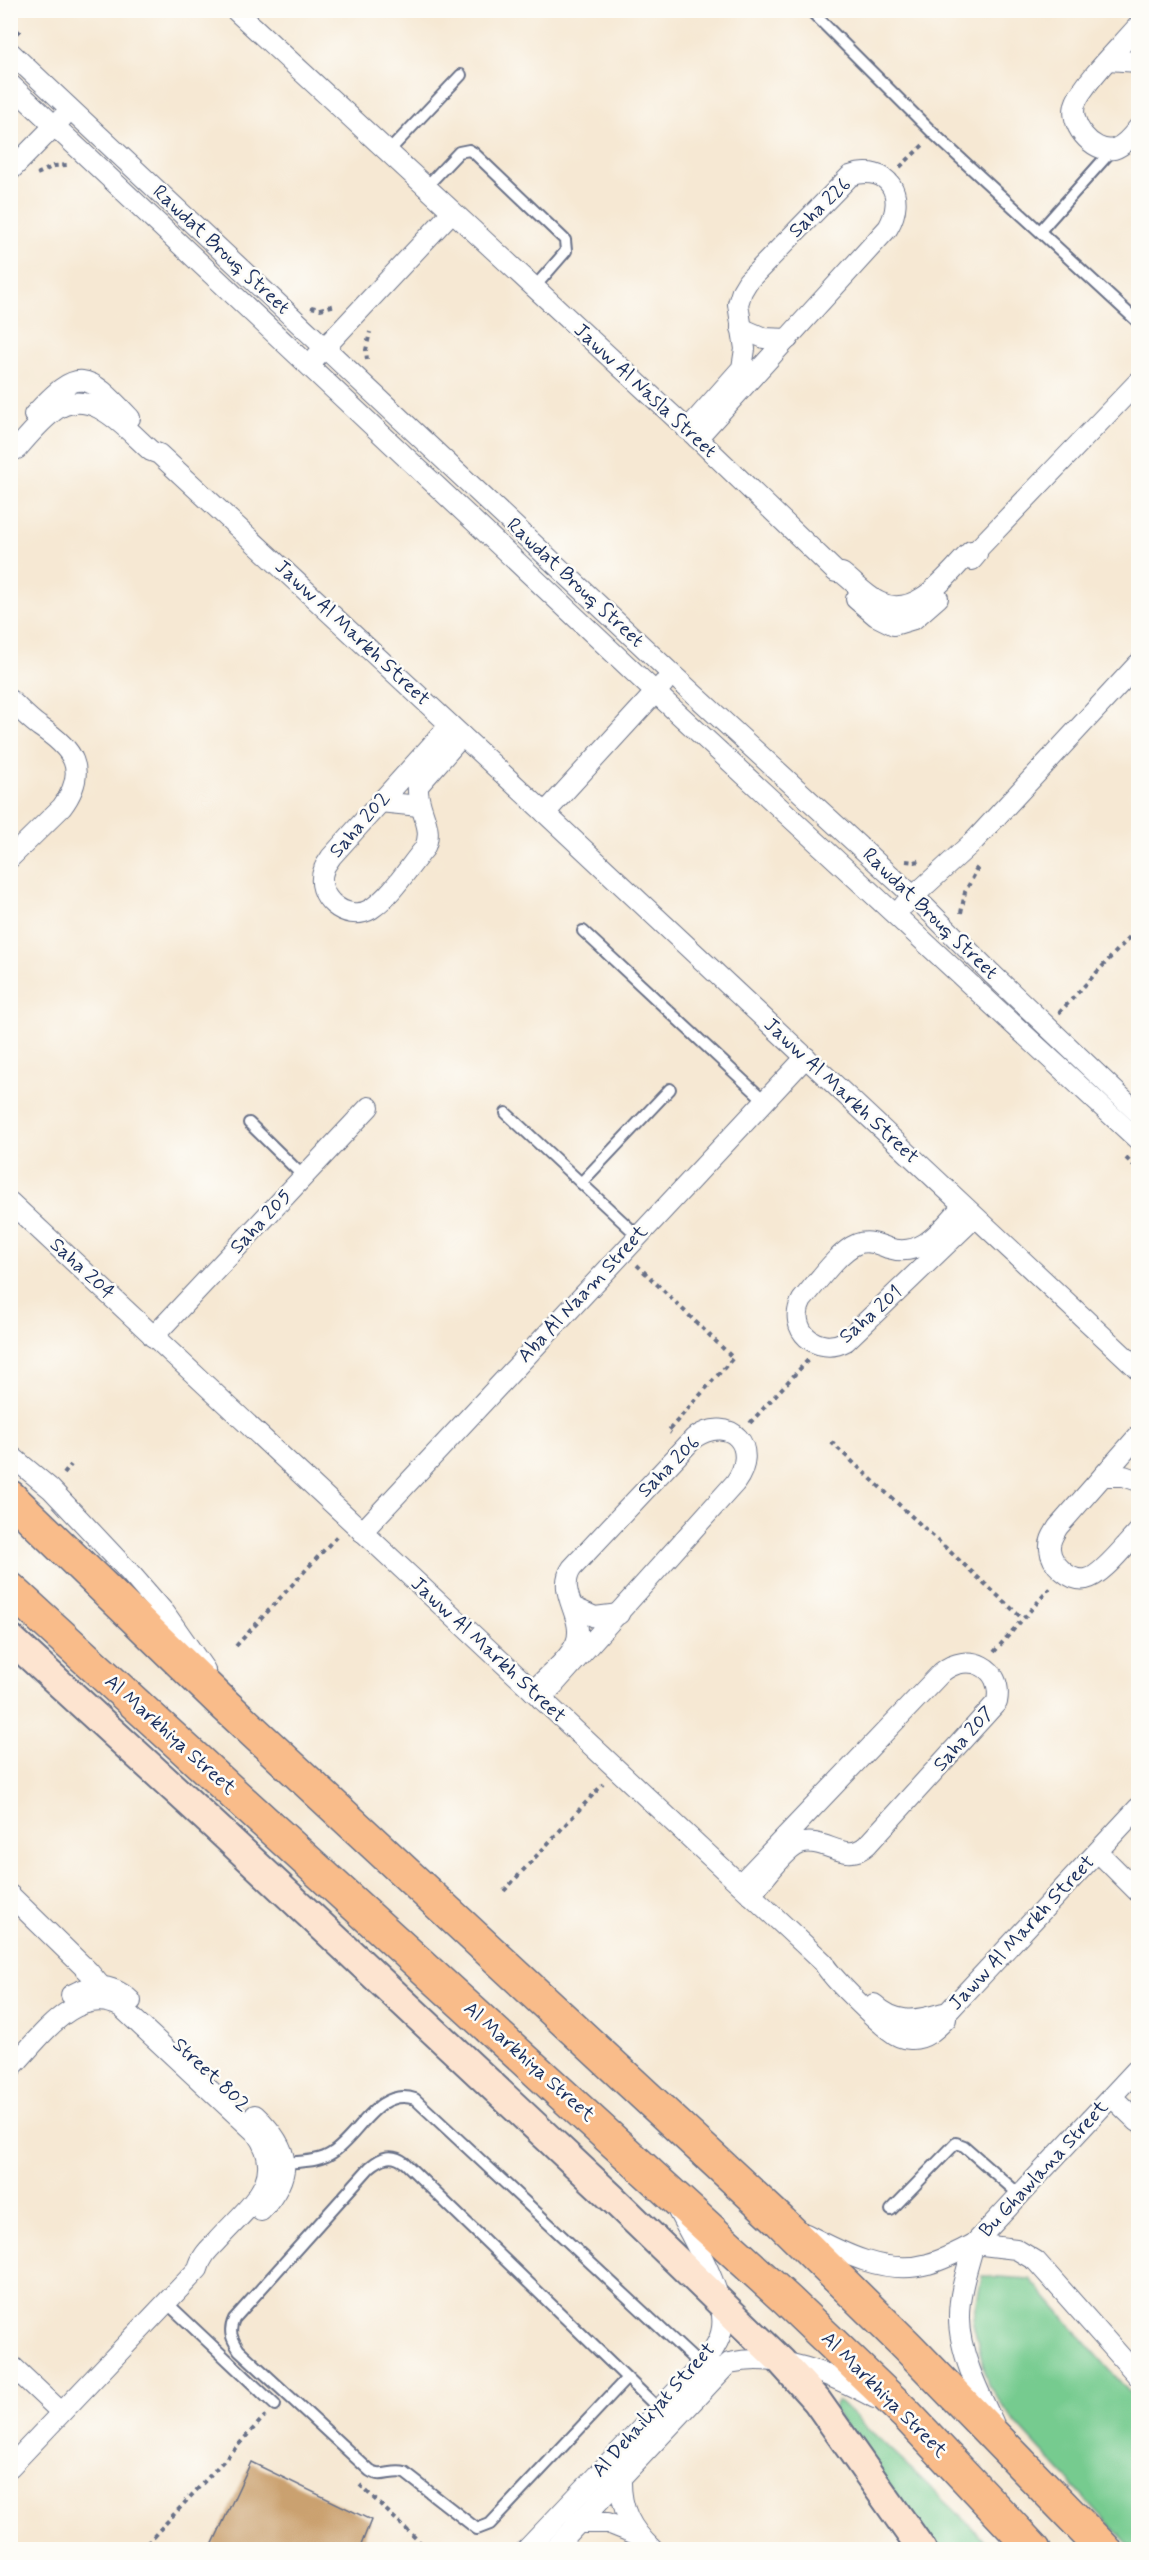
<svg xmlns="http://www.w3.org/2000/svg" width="1149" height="2560" font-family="Mynerve,sans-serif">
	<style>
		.green { fill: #76cb8f; stroke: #487d76; stroke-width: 1.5 }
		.building { fill: #caa16f }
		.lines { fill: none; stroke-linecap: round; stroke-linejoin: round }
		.service-casing { stroke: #687087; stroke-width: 14 }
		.minor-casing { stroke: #687087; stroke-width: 22 }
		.secondary-casing { stroke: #687087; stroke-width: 32 }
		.trunk-casing { stroke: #687087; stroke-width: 36 }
		.path { stroke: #687087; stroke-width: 4; stroke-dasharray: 4.5 4.5; stroke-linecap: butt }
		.service { stroke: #fff; stroke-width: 10 }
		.minor { stroke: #fff; stroke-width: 20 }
		.secondary { stroke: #fde4d0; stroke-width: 28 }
		.trunk { stroke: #f9bc8a; stroke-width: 33 }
		.labels { text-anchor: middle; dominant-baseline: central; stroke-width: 5; stroke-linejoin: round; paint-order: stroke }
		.street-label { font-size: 20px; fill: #1b2f5e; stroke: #fdfcf7 }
	</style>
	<rect width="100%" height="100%" fill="#fdfcf7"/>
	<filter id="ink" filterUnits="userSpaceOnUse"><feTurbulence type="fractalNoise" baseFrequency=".0167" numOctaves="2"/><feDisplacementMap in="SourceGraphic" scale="12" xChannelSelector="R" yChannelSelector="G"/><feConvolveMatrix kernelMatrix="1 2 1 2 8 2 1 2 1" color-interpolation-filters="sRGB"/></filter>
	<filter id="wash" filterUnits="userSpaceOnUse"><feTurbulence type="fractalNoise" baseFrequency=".008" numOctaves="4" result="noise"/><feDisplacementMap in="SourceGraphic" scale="24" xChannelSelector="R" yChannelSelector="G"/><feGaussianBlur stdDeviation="1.35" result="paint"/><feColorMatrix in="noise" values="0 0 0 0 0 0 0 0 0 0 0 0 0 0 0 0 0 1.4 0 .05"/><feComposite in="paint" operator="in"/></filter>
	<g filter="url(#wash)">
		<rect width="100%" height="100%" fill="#f6e8d3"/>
		<!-- green -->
		<g class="green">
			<path d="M982,2276l48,3 108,123v147h-6l-119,-129 -25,-35 -15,-62z"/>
			<path d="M838,2400l131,124 22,25h-54l-105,-140z"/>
		</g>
		<g id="blocks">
			<!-- building -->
			<path class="building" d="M251,2462l120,58 -12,30h-149z"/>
		</g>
	</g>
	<g filter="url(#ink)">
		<use href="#blocks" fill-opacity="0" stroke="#687087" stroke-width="1.5"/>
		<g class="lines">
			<!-- service casing -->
			<g class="service-casing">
				<g id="service">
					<path d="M810,10l124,124 204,188"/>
					<path d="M388,152l73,-77"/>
					<path d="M425,188l34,-36 10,-2 5,3 91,87 1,11 -33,38"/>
					<path d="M1040,231l73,-82"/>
					<path d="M583,931l182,170"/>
					<path d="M506,1113l132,123"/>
					<path d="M249,1123l55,54"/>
					<path d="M581,1183l89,-94"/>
					<path d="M286,2163c15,-2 33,-1 46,-10 26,-16 46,-67 83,-54l285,266"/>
					<path d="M891,2210l65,-67 8,3 57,50"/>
					<path d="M166,2302l109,103"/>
					<path d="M627,2378l-137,146 -13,5 -72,-56c-13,-4 -23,6 -35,-2l-131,-121c-7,-11 -11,-18 -5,-31l136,-152c12,-10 22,-14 35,-4l222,215 32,31"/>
				</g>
			</g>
			<!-- minor casing -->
			<g class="minor-casing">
				<g id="minor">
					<path d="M235,10l462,428 139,134 6,1c12,9 23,22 37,29 37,19 70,-29 92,-51h5"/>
					<path d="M1138,26c-15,18 -54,56 -62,76 -9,20 16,52 38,47 10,-3 18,-13 24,-21"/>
					<path d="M10,52l662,622 252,232 67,67 147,140"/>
					<path d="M1108,60l30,2"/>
					<path d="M10,84l645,608 483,448"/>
					<path d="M10,171l53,-54"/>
					<path d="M741,328l23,10 24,1"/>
					<path d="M316,357l135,-144"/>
					<path d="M34,415c45,-49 52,-43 96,3"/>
					<path d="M687,430l55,-62 3,-19 -7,-45 4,-13 6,-10 102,-105c39,-13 57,20 38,52l-191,210"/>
					<path d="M10,452l7,-3c11,-13 23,-27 36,-37 36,-29 72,16 98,39l8,3 386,359 593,556"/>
					<path d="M972,560l5,-6 -1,-3 162,-169"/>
					<path d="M856,599l20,17 18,9 20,-6 24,-21"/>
					<path d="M10,700c10,9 19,19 29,26 33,22 51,43 23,81l-52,51"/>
					<path d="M450,725l-119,132c-2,4 -6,8 -7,12 -11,27 22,55 47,40 21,-14 37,-41 53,-60 12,-22 -8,-40 -6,-63l44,-50"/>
					<path d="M380,802l39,4"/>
					<path d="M545,813l119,-130"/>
					<path d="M904,905l71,-65 163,-176"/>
					<path d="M10,1202l814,761c2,10 54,59 65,67 6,5 13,9 21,9 15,1 26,-10 36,-20v-5l192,-206"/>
					<path d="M963,1206c-21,22 -40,53 -75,42 -10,-4 -20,-8 -31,-4 -18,7 -41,40 -55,56 -16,29 15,57 44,41l129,-124"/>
					<path d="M153,1337l216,-230"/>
					<path d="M1138,1436l-80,91c-4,7 -9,13 -8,22 1,15 20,33 36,30 15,-2 41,-36 52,-47"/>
					<path d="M10,1455l41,34 81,86 33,38 40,57"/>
					<path d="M1103,1476h21l14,5"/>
					<path d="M362,1532l444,-475"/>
					<path d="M573,1607l22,10 24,-3"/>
					<path d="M533,1691c13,-14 35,-30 43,-48 10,-26 -21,-51 -4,-75l122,-130c37,-25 67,10 41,45l-194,216"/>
					<path d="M1098,1852l40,40"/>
					<path d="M740,1884l202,-212c26,-21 62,-5 55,30l-130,143c-21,20 -43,-9 -67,-1 -15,5 -38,38 -49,51"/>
					<path d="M10,1895l79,77 11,13"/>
					<path d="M71,1995c22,-12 42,-11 60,6"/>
					<path d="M874,2004c22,21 42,17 69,9l3,1"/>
					<path d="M10,2069c28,-28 66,-87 111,-62l135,126c34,46 -10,75 -40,109 -8,8 -15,15 -18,27l-188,198"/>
					<path d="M1112,2097l26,25"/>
					<path d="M255,2115c36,34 40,58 6,96"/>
					<path d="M806,2234c36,19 80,42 122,30 16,-4 31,-13 46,-20l164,-176"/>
					<path d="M974,2244l42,5 20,12 102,115"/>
					<path d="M974,2244c-6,23 -15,48 -15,72 -1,34 20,77 34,106"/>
					<path d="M10,2364l51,48"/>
					<path d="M621,2477c-1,32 9,51 32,73"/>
					<path d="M576,2523h32l30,12"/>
					<path d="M526,2550l182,-192c5,-8 11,-16 13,-25 9,-33 -28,-93 -43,-122"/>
					<path d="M553,2550l176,-187c51,-11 102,11 146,35"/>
				</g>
			</g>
			<!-- secondary casing -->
			<g class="secondary-casing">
				<path id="secondary" d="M10,1638l206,189 397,372 168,162 36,40 105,149"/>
			</g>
			<!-- trunk casing -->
			<g class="trunk-casing">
				<g id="trunk">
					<path d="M10,1497l216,209 554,515 127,125 198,204"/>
					<path d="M10,1589l778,712 118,113 128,136"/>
				</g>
			</g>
			<!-- path -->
			<g class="path">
				<path d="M10,24l10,9"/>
				<path d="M14,137l2,-20"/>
				<path d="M900,167l23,-22"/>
				<path d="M37,174l17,-8 13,-1"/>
				<path d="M311,307l9,2 16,-4"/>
				<path d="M367,360l-1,-10 4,-18"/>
				<path d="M906,861l9,1 7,-2"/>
				<path d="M961,913l4,-21 12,-22 -4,-3"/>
				<path d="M1059,1013l79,-85"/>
				<path d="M1126,1158l12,12"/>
				<path d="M637,1265l96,93 -65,73 3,2"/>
				<path d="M750,1423l58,-63"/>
				<path d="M831,1442l192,177"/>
				<path d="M64,1474l7,-9"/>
				<path d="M236,1646l101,-110"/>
				<path d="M994,1652l56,-64"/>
				<path d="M504,1891l99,-107"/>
				<path d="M360,2485l68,65"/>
				<path d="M141,2550l124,-134"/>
			</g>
			<!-- service -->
			<use href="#service" class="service"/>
			<!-- minor -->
			<use href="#minor" class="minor"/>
			<!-- secondary -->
			<use href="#secondary" class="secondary"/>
			<!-- trunk -->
			<use href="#trunk" class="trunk"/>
		</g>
	</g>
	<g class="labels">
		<!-- street labels -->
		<g class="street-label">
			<text transform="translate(820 208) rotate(-44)">Saha 226</text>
			<text transform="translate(221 250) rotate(43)">Rawdat Brouq Street</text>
			<text transform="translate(645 391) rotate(43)">Jaww Al Nasla Street</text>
			<text transform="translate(575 583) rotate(43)">Rawdat Brouq Street</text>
			<text transform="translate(352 633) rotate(43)">Jaww Al Markh Street</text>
			<text transform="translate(360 825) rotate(-49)">Saha 202</text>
			<text transform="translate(930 914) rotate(44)">Rawdat Brouq Street</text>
			<text transform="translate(841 1091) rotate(43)">Jaww Al Markh Street</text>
			<text transform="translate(261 1222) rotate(-47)">Saha 205</text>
			<text transform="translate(82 1269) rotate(43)">Saha 204</text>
			<text transform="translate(583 1294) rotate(-47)">Aba Al Naam Street</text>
			<text transform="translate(871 1315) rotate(-41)">Saha 201</text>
			<text transform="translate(669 1467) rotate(-45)">Saha 206</text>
			<text transform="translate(488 1650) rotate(43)">Jaww Al Markh Street</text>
			<text transform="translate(170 1735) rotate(42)">Al Markhiya Street</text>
			<text transform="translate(964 1739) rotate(-48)">Saha 207</text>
			<text transform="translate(1022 1933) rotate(-47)">Jaww Al Markh Street</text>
			<text transform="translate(529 2062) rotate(42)">Al Markhiya Street</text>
			<text transform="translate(211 2075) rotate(43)">Street 802</text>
			<text transform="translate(1044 2169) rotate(-47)">Bu Ghawlana Street</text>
			<text transform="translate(884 2395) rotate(45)">Al Markhiya Street</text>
			<text transform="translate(654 2410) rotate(-48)">Al Dehailiyat Street</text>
		</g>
	</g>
	<!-- margin -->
	<rect width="1149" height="2560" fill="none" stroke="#fdfcf7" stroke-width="36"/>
</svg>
